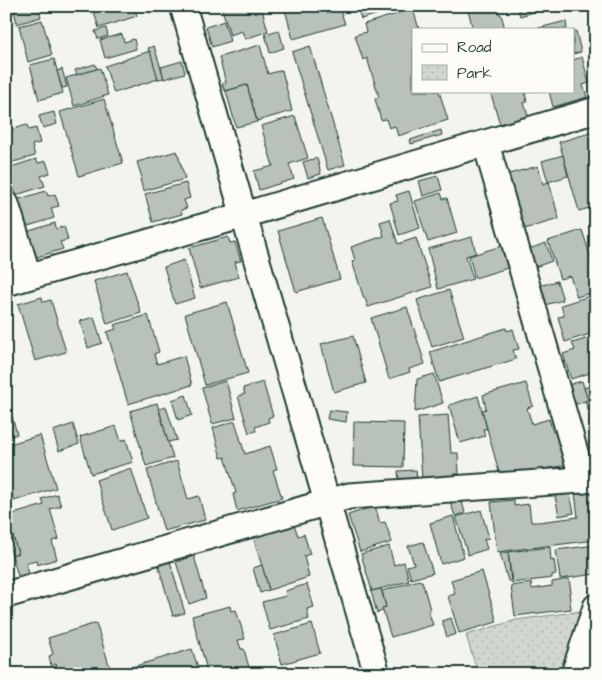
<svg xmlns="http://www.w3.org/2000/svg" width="602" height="680" font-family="'Architects Daughter',sans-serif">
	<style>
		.park { fill: url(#park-dots); stroke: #788a82 }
		.building { fill: #b9c1bb; stroke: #1f3d34 }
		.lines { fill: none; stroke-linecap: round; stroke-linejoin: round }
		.street-casing { stroke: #1f3d34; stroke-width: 29 }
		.street { stroke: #fdfcf7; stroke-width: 25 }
	</style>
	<defs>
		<pattern id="park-dots" width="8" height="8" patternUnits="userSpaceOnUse" patternTransform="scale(1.25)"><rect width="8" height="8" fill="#d1d6d1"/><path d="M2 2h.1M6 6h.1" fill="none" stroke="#b3b9b4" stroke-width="1.8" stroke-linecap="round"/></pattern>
	</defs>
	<rect width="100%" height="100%" fill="#f4f4ef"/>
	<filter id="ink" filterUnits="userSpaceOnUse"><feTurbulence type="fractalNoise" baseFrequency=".02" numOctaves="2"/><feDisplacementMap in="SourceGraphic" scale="10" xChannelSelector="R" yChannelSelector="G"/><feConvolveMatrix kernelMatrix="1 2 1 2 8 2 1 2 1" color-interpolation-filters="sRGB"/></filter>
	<g filter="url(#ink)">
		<!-- park -->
		<path class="park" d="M589,610l-21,64h-90l-12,-39 50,-15z"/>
		<!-- building -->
		<g class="building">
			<path d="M13,6h25l3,11 -24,7z"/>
			<path d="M92,6h42l3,10 -38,12z"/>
			<path d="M221,6h40l7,25 -23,8 -3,-8 -12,4z"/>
			<path d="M284,6h55l6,18 -52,15z"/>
			<path d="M357,6h48l-44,13z"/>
			<path d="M467,6h29l3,8h2l4,15h-32z"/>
			<path d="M517,6h38l-35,10z"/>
			<path d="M413,9l6,20h-6v62h26l9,29 -50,16 -3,-10 -6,2 -3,-9 -5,1 -6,-21 4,-2 -12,-39 -4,2 -8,-25 11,-3 -2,-8z"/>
			<path d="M42,20l10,35 -24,7 -9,-36z"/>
			<path d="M224,21l6,20 -18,6 -6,-20z"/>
			<path d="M566,21l1,8h-32z"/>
			<path d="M106,28l2,8 -10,3 -3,-8z"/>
			<path d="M279,30l5,18 -14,5 -5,-19z"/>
			<path d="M573,31h3l5,21 -8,2z"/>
			<path d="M122,34l2,8 10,-3 2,10 -31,9 -5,-18z"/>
			<path d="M260,45l8,29 14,-4 10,41 -35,10 -10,-36 -22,6 -3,-7 4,-1 -7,-26z"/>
			<path d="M154,46l10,32 -6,1 -10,-31z"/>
			<path d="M310,46l35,119 -17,5 -36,-118z"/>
			<path d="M150,51l8,28 -44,14 -9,-27z"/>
			<path d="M582,57l7,26 -6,2 4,12 -34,10 -4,-16h24v-31z"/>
			<path d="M54,59l9,34 -24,7 -9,-35z"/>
			<path d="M182,61l3,12 -21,6 -3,-12z"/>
			<path d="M95,64l2,5 -20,6 -2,-5z"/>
			<path d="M100,68l8,27 -34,11 -8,-28z"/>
			<path d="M62,69l5,18 -5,1 -5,-17z"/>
			<path d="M247,85l10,37 -21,5 -10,-36z"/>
			<path d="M490,91h41l-6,2 2,9 -3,1 4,13 -28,8z"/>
			<path d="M104,99l19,64 -44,13 -19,-64z"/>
			<path d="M54,112l3,12 -14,4 -4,-12z"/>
			<path d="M295,116l13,42 -19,6 5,15 -35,11 -5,-19 19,-5 -12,-40z"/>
			<path d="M27,125l2,5 7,-2 4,15 -8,2 3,11 -29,8v-33z"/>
			<path d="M441,130l1,5 -31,9 -1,-4z"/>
			<path d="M593,132l3,11v63l-17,5 -20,-69z"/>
			<path d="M177,151l8,28 -42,12 -3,-12 2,-1 -5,-16z"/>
			<path d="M563,155l5,21 -20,6 -6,-21z"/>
			<path d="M317,158l4,16 -13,4 -5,-16z"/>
			<path d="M36,159l2,4 8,-2 4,12 -9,3 4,10 -29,9 -8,-27z"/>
			<path d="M538,166l5,18 6,-2 10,37 -38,11 -16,-55z"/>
			<path d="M438,176l4,14 -19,6 -4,-15z"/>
			<path d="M186,183l4,15 -6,2 3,8 -6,2 1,4 -29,8 -8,-28z"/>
			<path d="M46,191l2,5 7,-2 4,12 -8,2 3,10 -29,9 -9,-27z"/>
			<path d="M409,191l11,37 -21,7 -9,-32 8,-2 -2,-6z"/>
			<path d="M441,193l2,6 4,-1 10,35 -29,9 -13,-41z"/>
			<path d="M322,218l18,61 -44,13 -18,-61z"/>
			<path d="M390,219l8,25 18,-6 16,49 -64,20 -3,-9 -1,1 -12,-38 3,-1 -4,-13 33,-11 -4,-14z"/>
			<path d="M55,223l1,6 8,-3 4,14 -8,2 3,7 -29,9 -8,-26z"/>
			<path d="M582,230l14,43v18l-19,6 -7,-21 -10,3 -12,-38z"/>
			<path d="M228,237l2,6 5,-1 6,19 -6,1 4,15 -39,11 -11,-40z"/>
			<path d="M472,237l4,16 -10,3 7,23 -35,10 -10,-40z"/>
			<path d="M546,243l6,18 -17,6 -6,-18z"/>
			<path d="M505,245l6,22 -36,11 -6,-22z"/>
			<path d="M184,260l11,38 -20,6 -11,-37z"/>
			<path d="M127,271l14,42 -34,11 -13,-43z"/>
			<path d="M557,281l6,19 -18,5 -6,-19z"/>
			<path d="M449,290l15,47 -32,10 -15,-47z"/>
			<path d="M596,294v38l-31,10 -7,-25 6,-1 -3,-11z"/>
			<path d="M42,297l1,5 8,-2 15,52 -31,9 -17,-57z"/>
			<path d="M227,302l21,71 -43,12 -20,-71z"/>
			<path d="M407,307l18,57 -16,5 1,3 -21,7 -18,-61z"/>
			<path d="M148,315l11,37 -5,2 3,10 27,-8 8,29 -64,19 -21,-72 9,-3 -2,-4z"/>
			<path d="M94,317l8,26 -14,5 -8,-27z"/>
			<path d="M506,328l1,3 6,-2 6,20 -6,1 3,9 -77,23 -9,-30z"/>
			<path d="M353,336l13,47 -32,9 -13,-48z"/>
			<path d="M596,336v35l-25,8 -8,-25 12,-4 -3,-7z"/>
			<path d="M434,374l9,29 -28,9 2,-33z"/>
			<path d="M226,381l10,37 -24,6 -10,-36z"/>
			<path d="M582,381l6,19 -14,5 -6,-20z"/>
			<path d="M263,382l10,34 -5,2 1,4 -14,5 1,4 -7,2 -11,-37 7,-2 -2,-6z"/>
			<path d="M526,383l7,23 -6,2 5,16 17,-5 4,13 6,-1 9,34 -68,11 -18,-66 4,-1 -3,-14z"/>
			<path d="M596,384v35l-1,1 -4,-11 -3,1 -3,-9 3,-1 -4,-12z"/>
			<path d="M186,395l6,20 -14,5 -6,-20z"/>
			<path d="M478,396l9,33h-4l2,7 -25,7 -11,-38z"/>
			<path d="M6,402h2l9,32 -5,2 -6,-16z"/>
			<path d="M157,403l16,55 -27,8 -16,-55z"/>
			<path d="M166,407l11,33 -9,2 -9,-33z"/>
			<path d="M329,410l18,2 -1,10 -19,-3z"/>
			<path d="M448,415l3,38h7l1,21h-6v3l-31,2 -4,-62z"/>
			<path d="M6,420l6,16 -6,2z"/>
			<path d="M235,421l10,33 25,-8 7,23 -4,1 9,28 -45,13 -4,-17 3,-1 -11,-36 -4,1 -8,-30z"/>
			<path d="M596,421v47l-5,-16h1l-3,-10 3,-1 -3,-9 3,-1 -3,-9z"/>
			<path d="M354,422l50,1 -1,44 -50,-1z"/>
			<path d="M73,424l6,20 -20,7 -6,-20z"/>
			<path d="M116,426l5,15 5,-2 7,23 -42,12 -11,-37z"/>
			<path d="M40,435l16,53 -42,13 -4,-13 -4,1v-44z"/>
			<path d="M177,461l11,38 11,-3 6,24 -41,11 -17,-61z"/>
			<path d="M131,468l16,50 -35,12 -16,-50z"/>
			<path d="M416,470l1,11 -18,2 -1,-12z"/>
			<path d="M596,490v50l-99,12 -6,-50 23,-2v6l15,-2 2,18h8l39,-5 -3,-24z"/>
			<path d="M57,494l4,12 -11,3 9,30 -7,2 5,18 -20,6 -1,-5 -10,3 3,10 -11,3 -6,-21 6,-2 -11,-37 37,-11 -2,-6z"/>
			<path d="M570,494l4,19 -15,3 -4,-20z"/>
			<path d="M461,498l4,15 -10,3 -5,-15z"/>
			<path d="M375,506l5,17 5,-1 7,20 -32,10 -12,-37z"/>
			<path d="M481,510l8,28 -5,1 3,10 -19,6 -12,-38z"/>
			<path d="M453,516l11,41 -23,7 -11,-41z"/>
			<path d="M294,524l4,12 6,-2 6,20 -6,2 5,21 -40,13 -16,-54z"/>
			<path d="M11,530l7,23 -6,2 -6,-17v-7z"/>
			<path d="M423,542l10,31 -22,6 -4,-13 7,-2 -6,-18z"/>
			<path d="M596,545l-1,29 -35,5 -4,-29z"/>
			<path d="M389,546l5,19 10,-3 5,19 -37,10 -11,-37z"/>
			<path d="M550,547l1,14 3,-1 2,14 -4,1v3l-40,5 -4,-31z"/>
			<path d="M508,552l3,29h-3l-8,-28z"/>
			<path d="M194,556l12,42 -17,6 -13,-42z"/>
			<path d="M169,558l16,55 -12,3 -16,-55z"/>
			<path d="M262,565l7,25 -9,3 -7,-25z"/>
			<path d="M482,571l15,51 -38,11 -11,-37 7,-2 -4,-14z"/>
			<path d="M569,579l2,13h-2l2,17 -56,7 -4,-30 20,-3 1,6 20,-3v-4z"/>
			<path d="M419,580l1,1h2l8,28 -2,1 5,15 -42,12 -9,-29 4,-1 -4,-16z"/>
			<path d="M307,584l7,23 -7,2 2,10 -39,11 -8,-28 24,-6 -1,-5z"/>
			<path d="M381,589l5,18 -4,1 1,3 -6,2 -6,-22z"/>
			<path d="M230,606l1,5 5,-1 9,29 -7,1 3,9h3l6,22 -12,3h-30l-16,-58z"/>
			<path d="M451,618l5,16 -9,3 -5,-16z"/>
			<path d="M96,623l16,51h-53l-3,-10 -5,2 -2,-10 4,-2 -5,-16z"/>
			<path d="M312,624l8,29 -38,11 -8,-29z"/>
			<path d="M192,649l8,25h-76l-2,-4z"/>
			<path d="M285,669l1,5h-20z"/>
		</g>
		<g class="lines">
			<!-- street casing -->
			<g class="street-casing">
				<g id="street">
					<path d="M183,6l194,668"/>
					<path d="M486,144l97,336"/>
					<path d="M6,204l22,72"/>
					<path d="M6,283l238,-68 352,-105"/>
					<path d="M6,595l343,-99 247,-17"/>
					<path d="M574,674l22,-67"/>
				</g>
			</g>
			<!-- street -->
			<use href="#street" class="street"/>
		</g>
	</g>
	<!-- margin -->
	<rect width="602" height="680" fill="none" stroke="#fdfcf7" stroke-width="25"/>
	<rect x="12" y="12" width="577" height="655" fill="none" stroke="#1f3d34" stroke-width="2" filter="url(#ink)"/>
	<!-- legend -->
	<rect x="412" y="28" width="162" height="65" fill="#fdfcf7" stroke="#a4b0a9"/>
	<rect x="422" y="44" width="25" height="8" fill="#fdfcf7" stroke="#a4b0a9"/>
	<text x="457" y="52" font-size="15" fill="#1f3d34">Road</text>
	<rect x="422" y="65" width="25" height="15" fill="url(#park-dots)" stroke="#a4b0a9"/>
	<text x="457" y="78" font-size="15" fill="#1f3d34">Park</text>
</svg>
